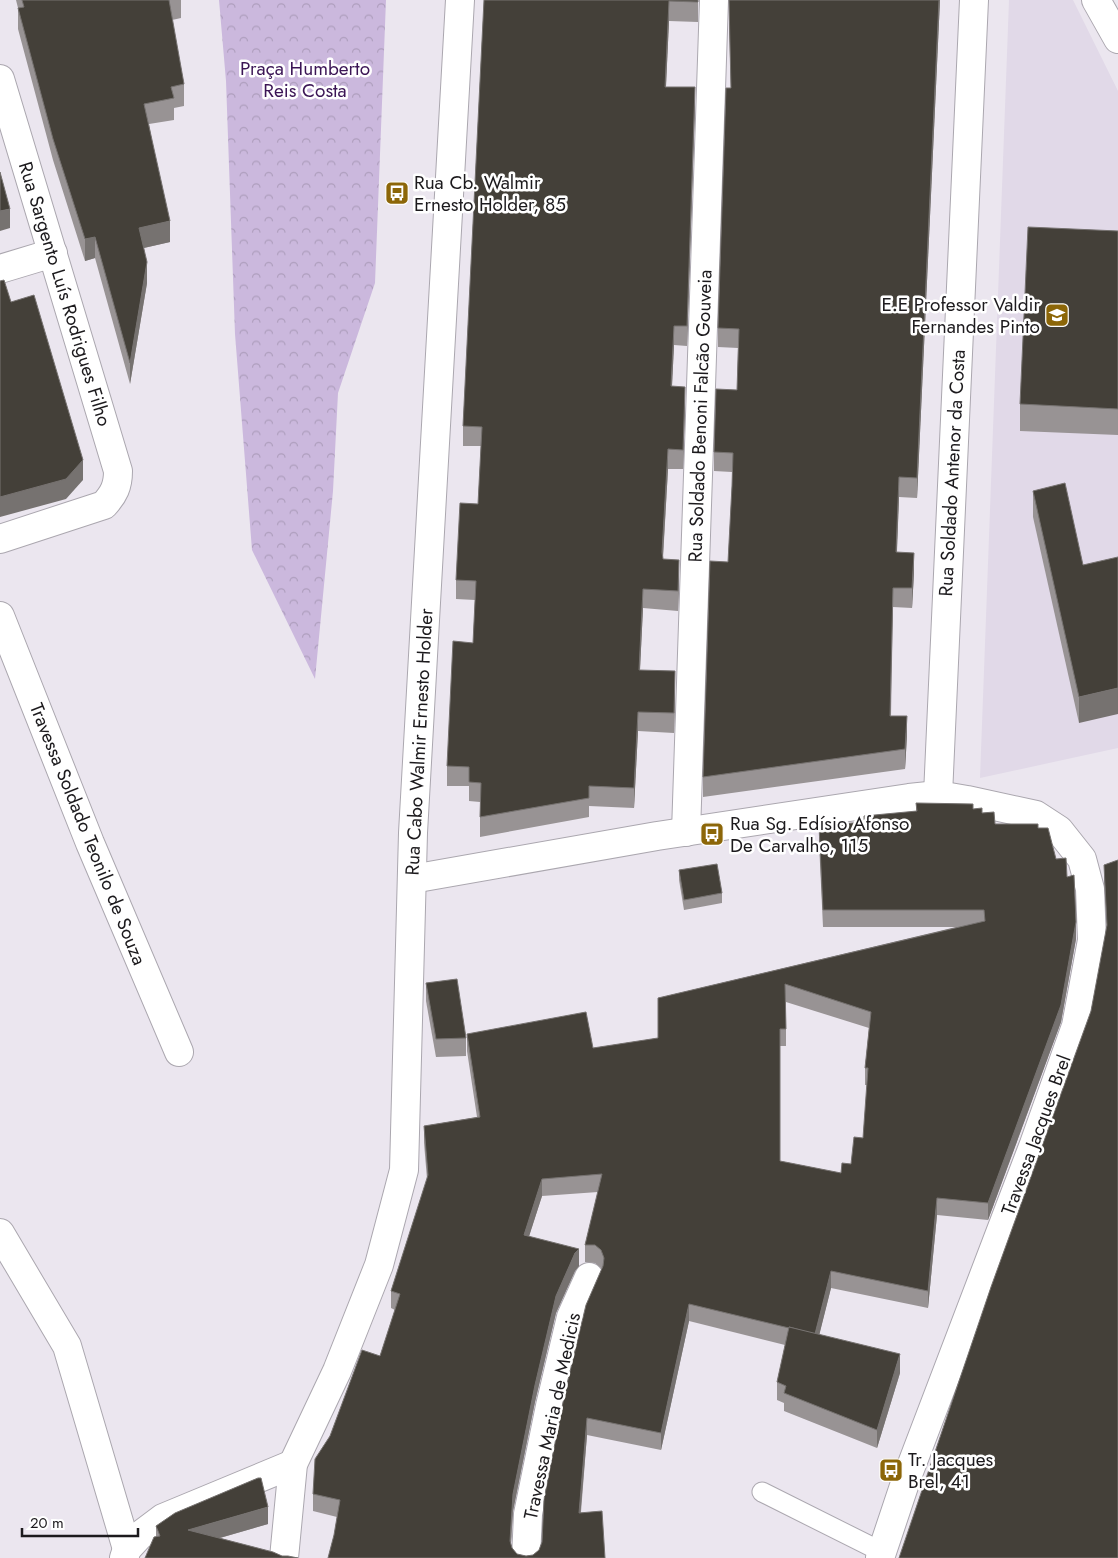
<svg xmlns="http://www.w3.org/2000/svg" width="1118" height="1558" font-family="Jost,sans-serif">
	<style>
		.built { fill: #e1d9e8 }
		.park { fill: url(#park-crowns) }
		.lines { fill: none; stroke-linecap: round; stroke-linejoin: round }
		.lane-casing { stroke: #aba7af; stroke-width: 21 }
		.street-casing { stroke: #aba7af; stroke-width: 30 }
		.lane { stroke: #fff; stroke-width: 19 }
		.street { stroke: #fff; stroke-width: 28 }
		.wall { fill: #989394; fill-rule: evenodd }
		.shaded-wall { fill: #767270 }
		.building { fill: #444039; stroke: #767270; fill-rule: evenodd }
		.labels { text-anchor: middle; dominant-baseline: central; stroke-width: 5; stroke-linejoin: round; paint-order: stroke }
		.park-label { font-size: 19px; fill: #3b1555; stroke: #fff }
		.poi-label { font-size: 19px; fill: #1c1a1d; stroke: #fff; text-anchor: start }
		.street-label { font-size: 19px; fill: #1c1a1d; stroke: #fff }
	</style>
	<defs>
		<pattern id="park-crowns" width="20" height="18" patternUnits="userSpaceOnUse" patternTransform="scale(1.25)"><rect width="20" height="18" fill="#cbb8dd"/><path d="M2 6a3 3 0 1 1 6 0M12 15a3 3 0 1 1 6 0" fill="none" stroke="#ae9ebd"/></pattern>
	</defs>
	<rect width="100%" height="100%" fill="#ebe6ef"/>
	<!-- built -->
	<path class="built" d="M1009,0h64l45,91v657l-138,30z"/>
	<!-- park -->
	<path class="park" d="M219,0h167l-11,283 -37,110 -5,98 -18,188 -63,-129 -17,-216 -9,-253z"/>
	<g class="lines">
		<!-- lane casing -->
		<g class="lane-casing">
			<path id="lane" d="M762,1492l120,60"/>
		</g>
		<!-- street casing -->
		<g class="street-casing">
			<g id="street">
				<path d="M1096,0l22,39"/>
				<path d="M0,79l118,392c0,15 -4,23 -14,34l-104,34"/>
				<path d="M0,269l53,-16"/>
				<path d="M0,616l90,227 89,209"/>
				<path d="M938,795l36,-795"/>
				<path d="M686,832l28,-832"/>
				<path d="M412,879l245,-43 252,-38 29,-3 29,5 69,15 23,15 23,29 8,30 2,51 -16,86 -42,118 -127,333 -27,81"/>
				<path d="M0,1233l67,113 60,203"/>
				<path d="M124,1558l3,-9 12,-13 24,-18 130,-54"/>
				<path d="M284,1558l9,-94 44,-93 42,-106 25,-95 9,-337 47,-833"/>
				<path d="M526,1558l2,-44 22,-108 21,-89 18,-40"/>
			</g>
		</g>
		<!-- lane -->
		<use href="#lane" class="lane"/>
		<!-- street -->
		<use href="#street" class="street"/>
	</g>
	<!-- wall -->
	<g class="wall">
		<path d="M16,0h165v18l-9,2 12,64v22l-10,2v12l-25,4 21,118 -26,6 3,35 -17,101 -35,-126 -10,3 -32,-101 -35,-131v-21z"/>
		<path d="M484,0h214v22l-29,-1 -3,66 29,19 -8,240 -13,-1 -2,41 13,20 -2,63h-15l-5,90 16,20 -1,32 -35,-3 -3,62 35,21 -1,42 -36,-2 -4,77 -45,-2v11l-109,20v-35l-11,-1v-15h-22v-20l26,-123 2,-43 -19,-1v-19l22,-76 3,-58h-18v-20z"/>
		<path d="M729,0h211l-23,498 -18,-1 -2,55 17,21 -2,35 -19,-1 -2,109 16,20 -2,33 -202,28v-20l25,-215 4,-76v-14l-18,-1v-19l23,-62 1,-42 -20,-1v-19l13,-240 -2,-59z"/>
		<path d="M1118,231v204l-98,-4v-27z"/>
		<path d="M1033,491l50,74 -4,158 -46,-206z"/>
		<path d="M916,803l57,6 9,4 13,11 43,4 29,49 9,62 -15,83 -73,198 -51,-5 -9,93 -97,-20 -12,47 81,38 -23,75 -93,-37v-8l-7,-3v-18l8,-37 -96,-24 -28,129 -74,-15 -6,77 24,46h-277l6,-23 3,-18 -24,-6v-17l67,-138 15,-46 -4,-2v-17l36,-112 -3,-36v-17l53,-9 -10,-66v-17l126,14 65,-10v-40l298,-71h-133l-4,-84v-17l45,-4 52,-11zM786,1002l83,26 -4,40v17h2l-4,53 -12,26 -10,9 -61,-12v-115h6zM598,1192l-13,53v17l10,1 6,5 1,1 -60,273 -3,8 -6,5 -7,1 -9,-2 -5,-6 -1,-4 2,-33 22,-109 21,-89 19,-42 4,-5 -50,-30 13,-40z"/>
		<path d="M1118,860v698l-27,-547 16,-82 -3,-47v-17z"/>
		<path d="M679,870l43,23v10l-38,7 -5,-30z"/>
		<path d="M426,983l40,55v18l-30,1 -10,-56z"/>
		<path d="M268,1524l-48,14 62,18 16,2h-153l11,-21v-11z"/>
	</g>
	<!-- shaded-wall -->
	<g class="shaded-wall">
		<path d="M939,0h1l-23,498v-20z"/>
		<path d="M669,1v20l-4,85v-19z"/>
		<path d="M695,87v19l-8,240v-20z"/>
		<path d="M10,209v19l-10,3v-20z"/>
		<path d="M170,221v21l-31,7v-21z"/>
		<path d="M95,237v21l-10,3v-22z"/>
		<path d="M147,262v21l-17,101v-21z"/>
		<path d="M674,326v19l-3,60v-19z"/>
		<path d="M685,387v19l-2,63v-19z"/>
		<path d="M668,449v20l-6,102v-19z"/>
		<path d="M83,460v20l-17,19 -66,18v-20z"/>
		<path d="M899,477v20l-3,75v-20z"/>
		<path d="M914,553v20l-2,35v-20z"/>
		<path d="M679,560v19l-1,32v-20z"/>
		<path d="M643,589v19l-4,81v-19z"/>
		<path d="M675,671v20l-1,42v-20z"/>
		<path d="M1118,688v26l-39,9v-26z"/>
		<path d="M638,712v19l-4,77v-20z"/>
		<path d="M907,716v20l-2,33v-20z"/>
		<path d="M1076,922v17l-15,83 -73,198v-17z"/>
		<path d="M542,1179v17l-18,56v-17z"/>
		<path d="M937,1198v17l-9,93v-17z"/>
		<path d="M579,1249v17l-4,5 -19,42 -21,89 -22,109 -3,47 3,-64 22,-109 21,-89 19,-43z"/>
		<path d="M831,1271v17l-16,64v-17z"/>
		<path d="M689,1304v17l-28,129v-17z"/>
		<path d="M900,1354v19l-23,75v-18z"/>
		<path d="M587,1418v17l-8,95v-17z"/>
		<path d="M268,1507v17l-80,23v-17z"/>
	</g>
	<!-- building -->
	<g class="building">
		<path d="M22,0h147l15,84 -13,3 3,11 -30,6 26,117 -31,7 8,34 -17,101 -35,-126 -10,2 -32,-100 -35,-131 6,-1z"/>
		<path d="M484,0h214v2l-29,-1 -4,86h30l-8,239h-13l-3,60 14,1 -2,63 -15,-1 -6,103 1,7 16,1 -1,31 -35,-2 -4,81 36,1 -1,42 -36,-1 -4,76 -45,-2v12l-109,19 1,-34 -12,-1v-15l-22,-1 6,-125 20,2 3,-62 -20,-1 4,-77 18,1 4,-77 -19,-1z"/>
		<path d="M729,0h210l-22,478 -18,-1 -3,75 18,1 -2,35h-19l-3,128h17l-2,33 -202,28 7,-216 18,1 4,-76 1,-33 -19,-1 2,-63 21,1 2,-61 -21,-1 8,-240h5z"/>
		<path d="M0,172l10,37 -10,2z"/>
		<path d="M1028,227l90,4v178l-98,-5z"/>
		<path d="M4,280l7,22 23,-7 49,165 -17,19 -66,18v-216z"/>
		<path d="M1065,483l18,82 35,-8v131l-39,9 -46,-206z"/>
		<path d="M916,803l57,1v5l9,-1v5l12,-1 1,12h43v4h10l8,31 10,-1 1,19 7,-2 2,47 -15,83 -73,198 -51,-5 -9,93 -97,-20 -16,63 -26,-7v1l-100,-24 -28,129 -74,-15 -8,95 23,-2 3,47h-277l6,-23 6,-35 -27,-6 2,-35 15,-23 32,-86 18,6 20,-62 -9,-3 37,-116 -4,-49 56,-9 -13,-83 119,-22 7,36 65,-10v-40l327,-77 -1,-11h-161l-4,-84 45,-4v-6l53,-5zM785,984l86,28 -6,56h3l-5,70 -9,-1 -3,27 -9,-1 -1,10 -61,-12v-132h6zM602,1174l-17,71h10l6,5 3,8 -1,8 -17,39 -21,87 -21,107 -2,43 -3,8 -6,5 -7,1 -9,-2 -5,-6 -2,-7 3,-47 22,-109 21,-89 19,-43 4,-4 -55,-14 18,-56z"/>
		<path d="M1118,860v698h-219l92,-271 100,-276 16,-86 -3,-60z"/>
		<path d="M717,864l5,29 -38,7 -5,-30z"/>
		<path d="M457,979l9,59 -30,1 -10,-56z"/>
		<path d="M789,1327l111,27 -23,76 -93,-37 2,-7 -9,-4z"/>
		<path d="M258,1478h3l7,29 -80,23 85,22 9,4h6l10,2h-153l9,-21 6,-1 -4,-10 19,-13z"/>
	</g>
	<!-- icons -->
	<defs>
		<g id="bus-square" transform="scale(1.25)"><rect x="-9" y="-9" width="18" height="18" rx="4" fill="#8c6608" stroke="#fff"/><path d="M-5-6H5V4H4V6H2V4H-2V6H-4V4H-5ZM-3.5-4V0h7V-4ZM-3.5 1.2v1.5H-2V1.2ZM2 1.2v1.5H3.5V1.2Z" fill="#fff"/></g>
		<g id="school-square" transform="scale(1.25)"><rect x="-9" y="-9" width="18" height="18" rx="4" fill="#8c6608" stroke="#fff"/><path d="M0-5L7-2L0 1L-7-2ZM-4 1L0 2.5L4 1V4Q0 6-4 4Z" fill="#fff"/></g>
	</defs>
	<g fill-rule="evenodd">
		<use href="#bus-square" x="397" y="193"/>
		<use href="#school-square" x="1057" y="315"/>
		<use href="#bus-square" x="712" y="834"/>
		<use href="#bus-square" x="891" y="1470"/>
	</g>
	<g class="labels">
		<!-- park labels -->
		<g class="park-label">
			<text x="305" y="68">Praça Humberto<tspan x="305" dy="22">Reis Costa</tspan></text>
		</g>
		<!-- poi labels -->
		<g class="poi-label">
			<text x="414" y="182">Rua Cb. Walmir<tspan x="414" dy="22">Ernesto Holder, 85</tspan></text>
			<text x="1040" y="304" text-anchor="end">E.E Professor Valdir<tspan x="1040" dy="22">Fernandes Pinto</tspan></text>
			<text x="730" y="823">Rua Sg. Edísio Afonso<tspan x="730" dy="22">De Carvalho, 115</tspan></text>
			<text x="908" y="1459">Tr. Jacques<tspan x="908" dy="22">Brel, 41</tspan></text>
		</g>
		<!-- street labels -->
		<g class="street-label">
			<text transform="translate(65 294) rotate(73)">Rua Sargento Luís Rodrigues Filho</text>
			<text transform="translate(700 416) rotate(-88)">Rua Soldado Benoni Falcão Gouveia</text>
			<text transform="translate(952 473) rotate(-87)">Rua Soldado Antenor da Costa</text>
			<text transform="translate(419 742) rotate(-87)">Rua Cabo Walmir Ernesto Holder</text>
			<text transform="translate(88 834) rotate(68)">Travessa Soldado Teonilo de Souza</text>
			<text transform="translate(1036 1135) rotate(-70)">Travessa Jacques Brel</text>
			<text transform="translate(552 1416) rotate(-78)">Travessa Maria de Medicis</text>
		</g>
	</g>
	<!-- scale -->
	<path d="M22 1528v8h116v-8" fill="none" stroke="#1c1a1d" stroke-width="2.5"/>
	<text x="30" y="1528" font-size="15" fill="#1c1a1d" stroke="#ffffff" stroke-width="4" paint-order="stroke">20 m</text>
</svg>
